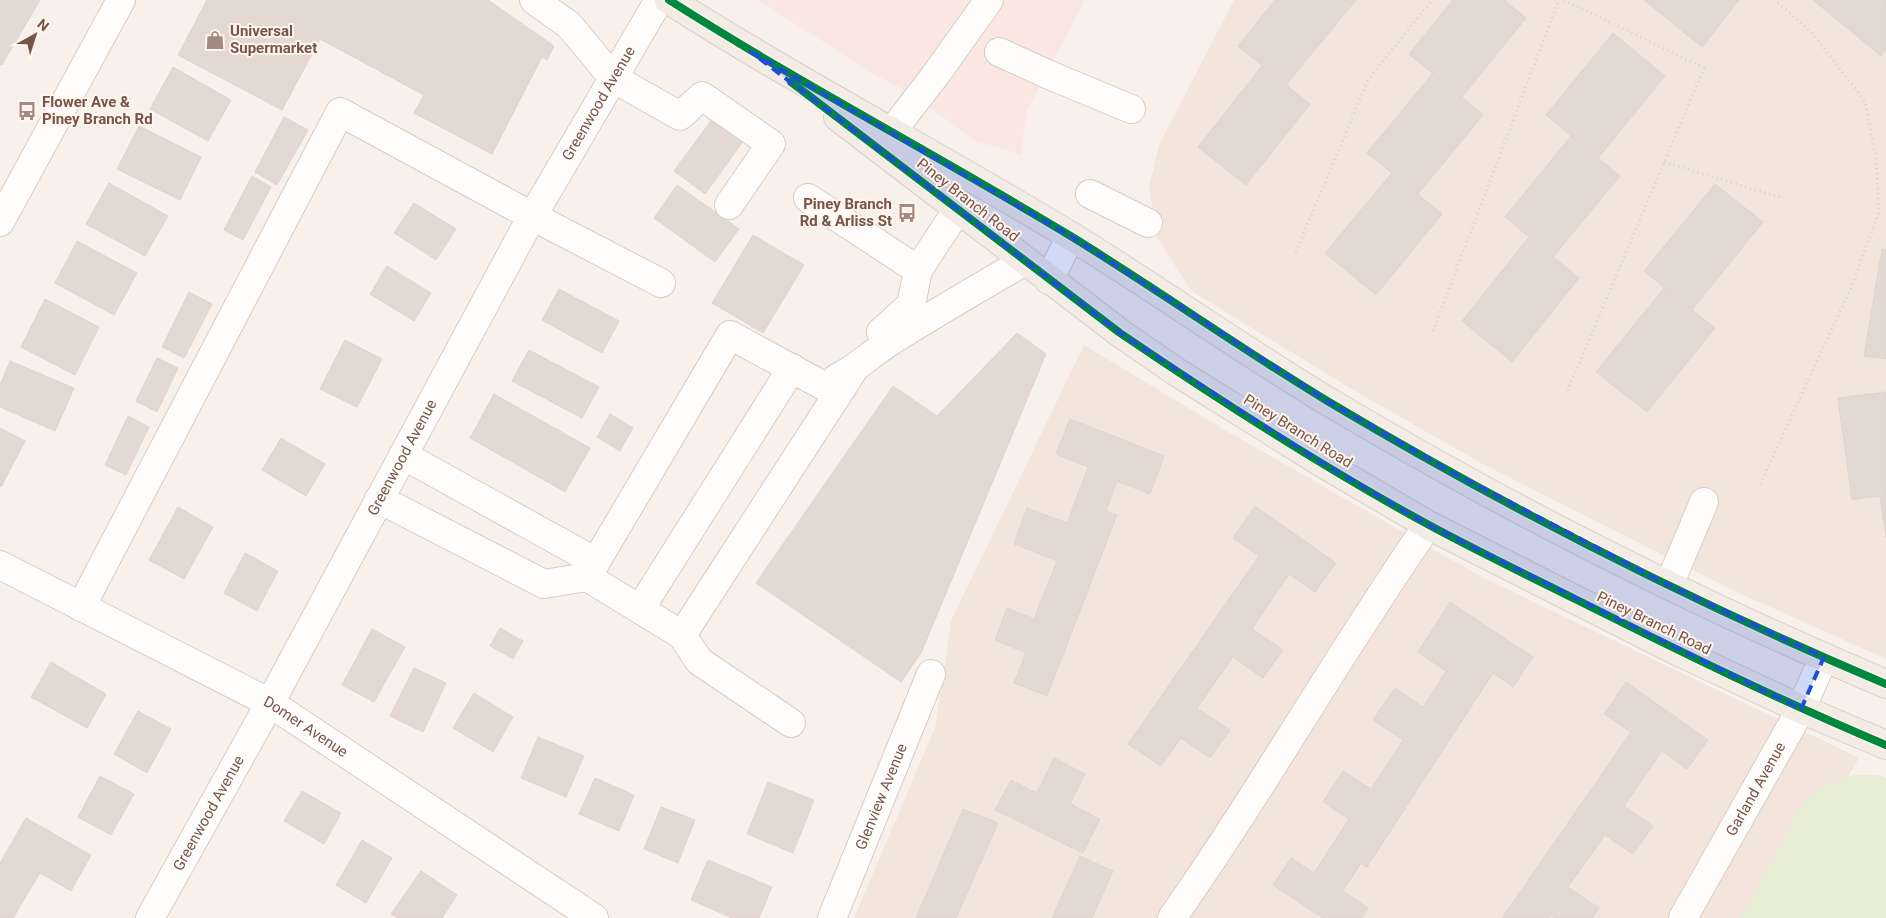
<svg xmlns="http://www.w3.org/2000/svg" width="1886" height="918" font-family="Roboto,sans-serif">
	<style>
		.residential { fill: #f3e5db }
		.commercial { fill: #fbe7e1 }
		.green { fill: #e7eed5 }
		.building { fill: #e4d8d2; stroke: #e1d3cd }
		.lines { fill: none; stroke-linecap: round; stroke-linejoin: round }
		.minor-casing { stroke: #d6ccc8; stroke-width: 30 }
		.major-casing { stroke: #d9cec9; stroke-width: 30 }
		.path { stroke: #dad0cd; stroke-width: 3; stroke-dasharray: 1 4; stroke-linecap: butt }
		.minor { stroke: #fefdfc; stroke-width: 28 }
		.major { stroke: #f3ece5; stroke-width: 28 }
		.cycleway-casing { stroke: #fff5ed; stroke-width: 11 }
		.cycleway { stroke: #00873e; stroke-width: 8 }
		.marked { fill: #1d4ed8; fill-opacity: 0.2; stroke: #1d4ed8; stroke-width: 4; stroke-dasharray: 10 6; stroke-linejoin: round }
		.labels { text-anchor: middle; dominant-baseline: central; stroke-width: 4; stroke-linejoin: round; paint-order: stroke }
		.poi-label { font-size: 15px; font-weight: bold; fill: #775449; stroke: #fff5ed; text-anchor: start }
		.street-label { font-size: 15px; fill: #775449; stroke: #fff5ed }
	</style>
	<rect width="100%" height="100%" fill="#f8f1eb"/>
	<!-- residential -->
	<g class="residential">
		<path d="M1234,0h652v659l-154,-69 -253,-128 -124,-71 -164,-100 -34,-54 -8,-49 10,-43z"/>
		<path d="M1084,345l139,84 259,148 377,181 -93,160h-912l81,-190 16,-107z"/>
	</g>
	<!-- commercial -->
	<path class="commercial" d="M758,0h327l-58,111 -6,44 -48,-15 -61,-46 -39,-20z"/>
	<!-- green -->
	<path class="green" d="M1852,775h26l8,3v140h-145l58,-109 18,-19z"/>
	<!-- building -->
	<g class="building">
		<path d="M0,0h40l-38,65 -2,-1z"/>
		<path d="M207,0h281l66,46 -7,14 -5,-3 -50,97 -78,-41 10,-18 -104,-56 -38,71 -104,-55z"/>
		<path d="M1275,0h81l-70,85 -48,-39z"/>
		<path d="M1453,0h51l22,18 -64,79 -53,-43z"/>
		<path d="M1644,0h95l-37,47z"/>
		<path d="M1813,0h73v50l-5,6z"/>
		<path d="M1613,33l52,43 -67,82 -52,-43z"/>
		<path d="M1262,66l48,38 -64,81 -48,-38z"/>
		<path d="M173,67l58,33 -23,41 -58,-32z"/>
		<path d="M1433,73l50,42 -65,79 -51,-41z"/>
		<path d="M284,117l24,13 -31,55 -22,-13z"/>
		<path d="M713,118l31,22 -39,54 -31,-23z"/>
		<path d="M139,126l62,31 -21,43 -63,-31z"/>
		<path d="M1571,136l49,40 -67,81 -48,-40z"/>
		<path d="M1392,173l50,41 -66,81 -51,-42z"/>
		<path d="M252,176l19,11 -28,53 -19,-10z"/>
		<path d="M109,183l59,33 -23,40 -59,-32z"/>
		<path d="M1715,184l48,38 -71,88 -48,-39z"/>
		<path d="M677,185l62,44 -24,33 -61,-44z"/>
		<path d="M414,203l42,26 -20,31 -42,-27z"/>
		<path d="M753,235l51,30 -41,68 -51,-30z"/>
		<path d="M1529,237l50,41 -67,84 -50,-41z"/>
		<path d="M77,241l60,32 -23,42 -59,-32z"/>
		<path d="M1882,249l4,1v109l-22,-3z"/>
		<path d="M387,266l44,27 -17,28 -44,-27z"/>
		<path d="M1664,288l51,40 -68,84 -51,-40z"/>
		<path d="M559,289l60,32 -17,32 -60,-33z"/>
		<path d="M189,292l23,12 -28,54 -22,-11z"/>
		<path d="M45,299l54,28 -24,48 -54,-28z"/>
		<path d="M1017,333l29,21 -125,299 -20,29 -145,-99 137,-197 44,30z"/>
		<path d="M345,340l37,19 -25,48 -37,-18z"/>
		<path d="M529,350l70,37 -17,31 -70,-37z"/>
		<path d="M157,358l21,10 -21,44 -21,-11z"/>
		<path d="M10,361l64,27 -19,43 -55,-24v-22z"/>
		<path d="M1886,392v103l-34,5 -14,-102z"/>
		<path d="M494,394l96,54 -25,44 -95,-54z"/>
		<path d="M610,414l23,14 -13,23 -23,-14z"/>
		<path d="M128,416l21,11 -23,48 -21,-10z"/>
		<path d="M1070,419l94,37 -14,38 -33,-13 -11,30 11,4 -70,181 -33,-13 12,-30 -31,-13 12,-32 27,11 23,-58 -43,-17 13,-36 40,15 21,-56 -32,-13z"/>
		<path d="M0,428l25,13 -24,46 -1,-1z"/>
		<path d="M281,438l44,26 -19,32 -44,-26z"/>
		<path d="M1886,495v42l-6,-41z"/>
		<path d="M1255,506l81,57 -21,29 -26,-18 -37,55 31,21 -20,28 -30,-21 -36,51 33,22 -20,28 -29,-20 -20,28 -33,-22 131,-188 -26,-18z"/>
		<path d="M178,507l35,20 -29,52 -35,-19z"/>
		<path d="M245,553l33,18 -21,40 -33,-18z"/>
		<path d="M1450,602l83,55 -20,30 -20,-14 -126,194 -6,-4 -18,28 25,17 -6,10h-39l-50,-33 18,-27 23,15 35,-54 -26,-17 20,-31 28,18 32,-49 -30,-20 22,-32 28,19 23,-36 -28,-19z"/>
		<path d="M500,628l23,13 -10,18 -23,-13z"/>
		<path d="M372,629l33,18 -31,55 -32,-17z"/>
		<path d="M51,662l55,32 -19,34 -56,-31z"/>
		<path d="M414,668l32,15 -23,49 -33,-16z"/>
		<path d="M1626,682l82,58 -21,29 -25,-18 -38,55 29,20 -20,28 -28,-19 -37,52 31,21 -7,10h-38l-4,-3 -2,3h-46l129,-186 -27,-18z"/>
		<path d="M474,693l39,24 -20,35 -40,-24z"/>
		<path d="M138,711l33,18 -24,44 -33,-19z"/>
		<path d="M538,737l46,19 -18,41 -45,-19z"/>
		<path d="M1054,758l31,16 -15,30 30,15 -17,34 -88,-43 16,-30 26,13z"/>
		<path d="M100,776l34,18 -23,41 -33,-18z"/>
		<path d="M595,778l39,17 -15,36 -40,-17z"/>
		<path d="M768,782l46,18 -21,53 -46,-19z"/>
		<path d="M302,791l39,22 -17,31 -40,-23z"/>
		<path d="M661,807l34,13 -17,43 -34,-14z"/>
		<path d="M963,809l35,14 -42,95h-40z"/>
		<path d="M26,818l65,37 -20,36 -31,-18 -27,45h-13v-55z"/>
		<path d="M362,840l30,18 -26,45 -30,-18z"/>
		<path d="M1080,856l33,15 -21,47h-40z"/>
		<path d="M708,860l64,27 -13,31h-27l-41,-18z"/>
		<path d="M421,871l36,24 -15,23h-45l-6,-4z"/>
	</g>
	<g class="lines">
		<!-- minor casing -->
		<g class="minor-casing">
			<g id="minor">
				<path d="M534,0l35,25 44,53 67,38 22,-20 69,48 -42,61"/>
				<path d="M999,52l48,22 84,35"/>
				<path d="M879,148l55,-71 55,-77"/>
				<path d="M1090,194l58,29"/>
				<path d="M808,198l110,72"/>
				<path d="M0,222l121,-222"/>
				<path d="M1049,280l22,-44"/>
				<path d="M881,332l30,-27 7,-35 40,-61"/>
				<path d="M837,378c20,-10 35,-25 54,-37 44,-28 89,-54 134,-80"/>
				<path d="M403,455l193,107"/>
				<path d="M379,499l165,85 43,-7 95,58 17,26 92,62"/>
				<path id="s1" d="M0,565l270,138 324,215"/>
				<path d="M587,577l143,-242 92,50"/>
				<path d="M1669,585l35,-83"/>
				<path d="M81,607l259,-495 192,104 129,67"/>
				<path d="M640,609l152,-241"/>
				<path d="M682,635l172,-266"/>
				<path id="s2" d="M150,918l120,-215 255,-474 134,-229"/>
				<path id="s3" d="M832,918l99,-244"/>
				<path d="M1172,918c90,-128 167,-265 256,-393"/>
				<path id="s4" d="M1683,918l118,-209 23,-52"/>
			</g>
		</g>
		<!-- major casing -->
		<g class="major-casing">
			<g id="major">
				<path d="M669,0c130,83 268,155 400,235 88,54 172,114 260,167 178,106 365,201 557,282"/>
				<path d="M838,117l282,216 55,38 144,90 109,64 251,127 122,57 85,36"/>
			</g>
		</g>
		<!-- path -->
		<g class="path">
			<path d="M1564,0l140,68 -137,324"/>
			<path d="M1664,162l118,36"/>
			<path d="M1296,252l72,-172 64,-80"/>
			<path d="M1433,331l126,-331"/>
			<path d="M1760,484l90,-194 29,-78 -3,-53 -11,-58 -52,-67 -38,-34"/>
		</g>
		<!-- minor -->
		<use href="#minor" class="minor"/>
		<!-- major -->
		<use href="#major" class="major"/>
		<!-- cycleway casing -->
		<g class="cycleway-casing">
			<g id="cycleway">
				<path d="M669,0c130,83 268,155 400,235 88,54 172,114 260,167 178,106 365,201 557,282"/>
				<path d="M791,82l329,251c100,68 202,134 309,192 48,26 98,50 148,75 102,51 204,101 309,145"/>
			</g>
		</g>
		<!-- cycleway -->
		<use href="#cycleway" class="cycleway"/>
	</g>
	<!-- marked area -->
	<path class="marked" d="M751,52l320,184 257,165 126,72 215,112 155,72 -23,52 -373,-184 -109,-64 -199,-128z"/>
	<!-- icons -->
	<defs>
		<g id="shop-bare" transform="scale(1.5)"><path d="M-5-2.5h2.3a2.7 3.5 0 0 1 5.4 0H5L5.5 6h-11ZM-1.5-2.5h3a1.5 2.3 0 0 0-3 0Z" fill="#a48b82" stroke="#fff5ed" stroke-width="2.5" paint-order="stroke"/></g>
		<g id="bus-bare" transform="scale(1.5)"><path d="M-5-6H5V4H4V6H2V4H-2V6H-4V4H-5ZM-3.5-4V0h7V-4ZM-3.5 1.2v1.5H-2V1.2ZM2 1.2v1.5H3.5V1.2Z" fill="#a48b82" stroke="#fff5ed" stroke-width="2.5" paint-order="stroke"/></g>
	</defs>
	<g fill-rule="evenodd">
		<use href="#shop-bare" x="215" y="40"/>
		<use href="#bus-bare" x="27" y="111"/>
		<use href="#bus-bare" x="907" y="213"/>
	</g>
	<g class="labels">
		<!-- poi labels -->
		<g class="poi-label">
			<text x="230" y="31">Universal<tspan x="230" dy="17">Supermarket</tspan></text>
			<text x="42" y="102">Flower Ave &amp;<tspan x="42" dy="17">Piney Branch Rd</tspan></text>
			<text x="892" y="204" text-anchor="end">Piney Branch<tspan x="892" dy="17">Rd &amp; Arliss St</tspan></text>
		</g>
		<!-- street labels -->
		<g class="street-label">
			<text stroke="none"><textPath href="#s2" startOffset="930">Greenwood Avenue</textPath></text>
			<text transform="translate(968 200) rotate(38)">Piney Branch Road</text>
			<text transform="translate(1298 431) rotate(32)">Piney Branch Road</text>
			<text stroke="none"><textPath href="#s2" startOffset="525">Greenwood Avenue</textPath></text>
			<text transform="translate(1654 623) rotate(26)">Piney Branch Road</text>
			<text stroke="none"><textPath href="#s1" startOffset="346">Domer Avenue</textPath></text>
			<text stroke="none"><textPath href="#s4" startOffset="148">Garland Avenue</textPath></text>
			<text stroke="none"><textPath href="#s3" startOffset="131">Glenview Avenue</textPath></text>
			<text stroke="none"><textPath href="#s2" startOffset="120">Greenwood Avenue</textPath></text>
		</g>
	</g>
	<!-- north arrow -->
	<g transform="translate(35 35) rotate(39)" stroke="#fff5ed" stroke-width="4" paint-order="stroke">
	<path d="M0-4L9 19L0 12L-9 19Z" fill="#775449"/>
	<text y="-8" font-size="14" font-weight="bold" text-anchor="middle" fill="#775449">N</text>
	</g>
</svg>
